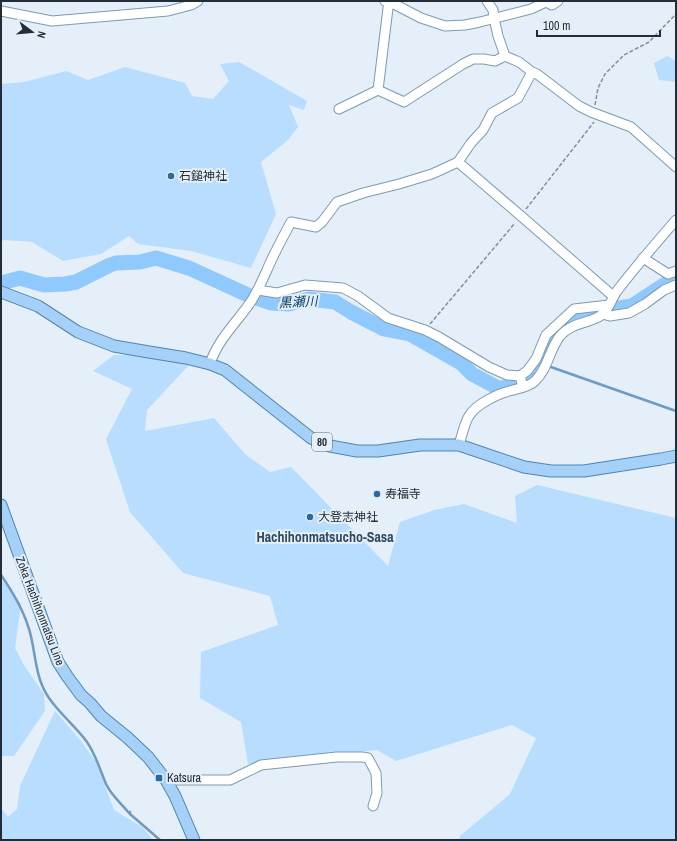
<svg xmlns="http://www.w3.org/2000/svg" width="677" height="841" font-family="'Archivo Narrow','Noto Sans JP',sans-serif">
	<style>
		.green { fill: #b8ddff }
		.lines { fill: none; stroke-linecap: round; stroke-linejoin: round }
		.stream { stroke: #6f9ac2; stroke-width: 2.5 }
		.river { stroke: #90c9fd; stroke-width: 15 }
		.minor-casing { stroke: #7f99b2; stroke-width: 11 }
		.major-casing { stroke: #5084b1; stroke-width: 13 }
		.path { stroke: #838e98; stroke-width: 1.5; stroke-dasharray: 4 2; stroke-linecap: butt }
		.minor { stroke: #fff; stroke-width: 9 }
		.major { stroke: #a5d1f8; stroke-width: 11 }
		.poi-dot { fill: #296ba1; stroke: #e4effa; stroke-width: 1.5 }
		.labels { text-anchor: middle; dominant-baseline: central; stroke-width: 4; stroke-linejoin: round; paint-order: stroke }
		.shield { fill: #e4effa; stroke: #5c6772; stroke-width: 1 }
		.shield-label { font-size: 11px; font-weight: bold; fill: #222d37 }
		.poi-label { font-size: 12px; fill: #222d37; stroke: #e4effa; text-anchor: start }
		.street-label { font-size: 12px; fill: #222d37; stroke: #e4effa }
		.water-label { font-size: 13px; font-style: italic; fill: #074069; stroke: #e4effa }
		.quarter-label { font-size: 14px; font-weight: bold; fill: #31495e; stroke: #e4effa }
	</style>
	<rect width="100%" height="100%" fill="#e4effa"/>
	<!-- green -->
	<g class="green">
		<path d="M667,56l9,5v21l-17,-2 -5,-17z"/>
		<path d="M239,62l68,39 -3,9 -15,-5 9,22 -10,13 -27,22 15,52 -25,54 -60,-17 -53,-7 -9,-8 -28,18 -38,7 -31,-19 -27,-2 -4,1v-157l23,-2 42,-11 22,9 37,-13 60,16 7,13 21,3 16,-18 -9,-17z"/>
		<path d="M114,355h20l55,10 -42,45 -2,21 69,-13 31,36 25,18 21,-5 97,99 12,-44 34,-12 30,-6 53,19 -2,-27 22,-11 139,33v322h-217l1,-4 50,-42 26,-56 -24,-13 -116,36 -19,-11 -129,14 -7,-42 -41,-24 1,-46 77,-27 -8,-29 -87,-23 -53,-61 -24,-73 26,-50 -39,-18z"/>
		<path d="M1,579l20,25 -6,44 10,19 19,27 1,17 -31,45h-13z"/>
		<path d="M55,711l26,30 15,21 18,48 28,17 11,13h-152v-32l7,9 9,-8 3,-23z"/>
	</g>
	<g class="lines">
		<!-- stream -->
		<g class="stream">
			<path d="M548,366l128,45"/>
			<path d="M1,575c11,16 21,32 27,51 7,19 6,41 14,59 8,21 32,39 45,57 9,13 13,28 19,42 5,11 15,19 23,29l1,-1v2l30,26"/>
		</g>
		<!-- river -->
		<g class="river">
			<path d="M1,283l19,-5 24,7 21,-1 11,-2 34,-17 6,-2 24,-1 16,-4 33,10 61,28 21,7 18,1 20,-5 26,3 16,10 33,17 26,5 51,29 11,11 28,15 26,-10 12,-16 9,-20 11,-15 17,-12 5,-3 20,-2"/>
			<path d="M612,309l20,-3 44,-29"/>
		</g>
		<!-- minor casing -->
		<g class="minor-casing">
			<g id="minor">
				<path d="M385,1l11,4 25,13 24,8 20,-1 15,-3 51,-13 17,-8"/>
				<path d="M487,1l6,9 1,8 4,18 7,20 14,6 13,10 5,2 42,32 12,6 40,15 45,40"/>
				<path d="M546,2l6,3 6,-4"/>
				<path d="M1,11l51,10 116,-10 23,-6 7,-4"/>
				<path d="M378,90l26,12 59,-38 10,-5h11l11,2 10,-5"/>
				<path d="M339,109l39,-19 10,-82 1,-5"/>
				<path d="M458,162l63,54 92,80"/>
				<path d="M643,258l25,16 8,-3"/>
				<path d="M258,290l19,3 28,-8 38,3 15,8 30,22 37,12 14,7 50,30 18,8 13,1 3,11"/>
				<path d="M602,314l8,2 19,-3 16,-9 19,-14 12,-5"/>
				<path d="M210,364c7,-24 29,-44 42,-64 8,-13 13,-26 19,-39 6,-13 13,-26 20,-39l25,5 6,-5 15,-20 26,-9 36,-9 33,-10 26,-12 13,-19 12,-13 9,-17 26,-15 14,-26"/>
				<path d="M520,376l7,-5 9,-12 10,-24 28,-26 35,-4"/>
				<path d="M459,445c2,-7 6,-23 10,-29 6,-11 28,-22 40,-25 8,-2 20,-4 26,-10 13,-12 14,-31 25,-45 13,-15 31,-12 43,-22 6,-6 9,-16 14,-23 19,-25 39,-48 59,-71"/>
				<path d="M166,780h64l31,-15 76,-8h25l6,1 8,15 1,20 -4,13"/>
			</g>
		</g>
		<!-- major casing -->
		<g class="major-casing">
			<g id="major">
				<path d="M1,292l37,14 40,26 36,14 35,6 37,6 24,6 15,6 86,68 19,8 27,5h21l42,-6h39l65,22 27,4h33l77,-12 15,-3"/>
				<path d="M1,505l57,157 9,14 14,19 9,8 11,13 27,22 20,19 18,23 9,16 19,44"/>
			</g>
		</g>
		<!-- path -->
		<g class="path">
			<path d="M595,105l3,-17 7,-14 19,-19 25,-13 27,-28"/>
			<path d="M526,209l68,-87"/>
			<path d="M430,324l85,-101"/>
		</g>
		<!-- minor -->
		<use href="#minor" class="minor"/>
		<!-- major -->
		<use href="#major" class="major"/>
	</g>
	<!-- markers -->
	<g class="poi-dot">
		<circle cx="171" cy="176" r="4"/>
		<circle cx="377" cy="494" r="4"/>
		<circle cx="310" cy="517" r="4"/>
		<rect x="155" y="774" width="8" height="8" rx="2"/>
	</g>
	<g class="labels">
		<!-- shield labels -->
		<rect class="shield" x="312" y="433" width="20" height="18" rx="3"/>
		<g class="shield-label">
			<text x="322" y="442">80</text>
		</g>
		<!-- poi labels -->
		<g class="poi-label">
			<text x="179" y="176">石鎚神社</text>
			<text x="385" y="494">寿福寺</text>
			<text x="318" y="517">大登志神社</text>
			<text x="167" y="778">Katsura</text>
		</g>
		<!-- street labels -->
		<g class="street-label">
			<text transform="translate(40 611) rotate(69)">Zoka Hachihonmatsu Line</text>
		</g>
		<!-- water labels -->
		<g class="water-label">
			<text transform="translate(298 302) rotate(-3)">黒瀬川</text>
		</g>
		<!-- quarter labels -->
		<g class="quarter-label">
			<text x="325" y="537">Hachihonmatsucho-Sasa</text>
		</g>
	</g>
	<!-- border -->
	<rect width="677" height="841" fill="none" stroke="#222d37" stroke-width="4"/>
	<!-- north arrow -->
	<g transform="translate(32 32) rotate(106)" stroke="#e4effa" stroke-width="3" paint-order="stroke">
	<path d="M0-3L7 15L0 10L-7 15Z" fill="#222d37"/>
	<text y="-6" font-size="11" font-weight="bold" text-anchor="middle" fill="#222d37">N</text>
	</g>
	<!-- scale -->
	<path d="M537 30v6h123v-6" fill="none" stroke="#222d37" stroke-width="2"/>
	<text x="543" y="30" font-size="12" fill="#222d37" stroke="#e4effa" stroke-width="3" paint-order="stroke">100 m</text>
</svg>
